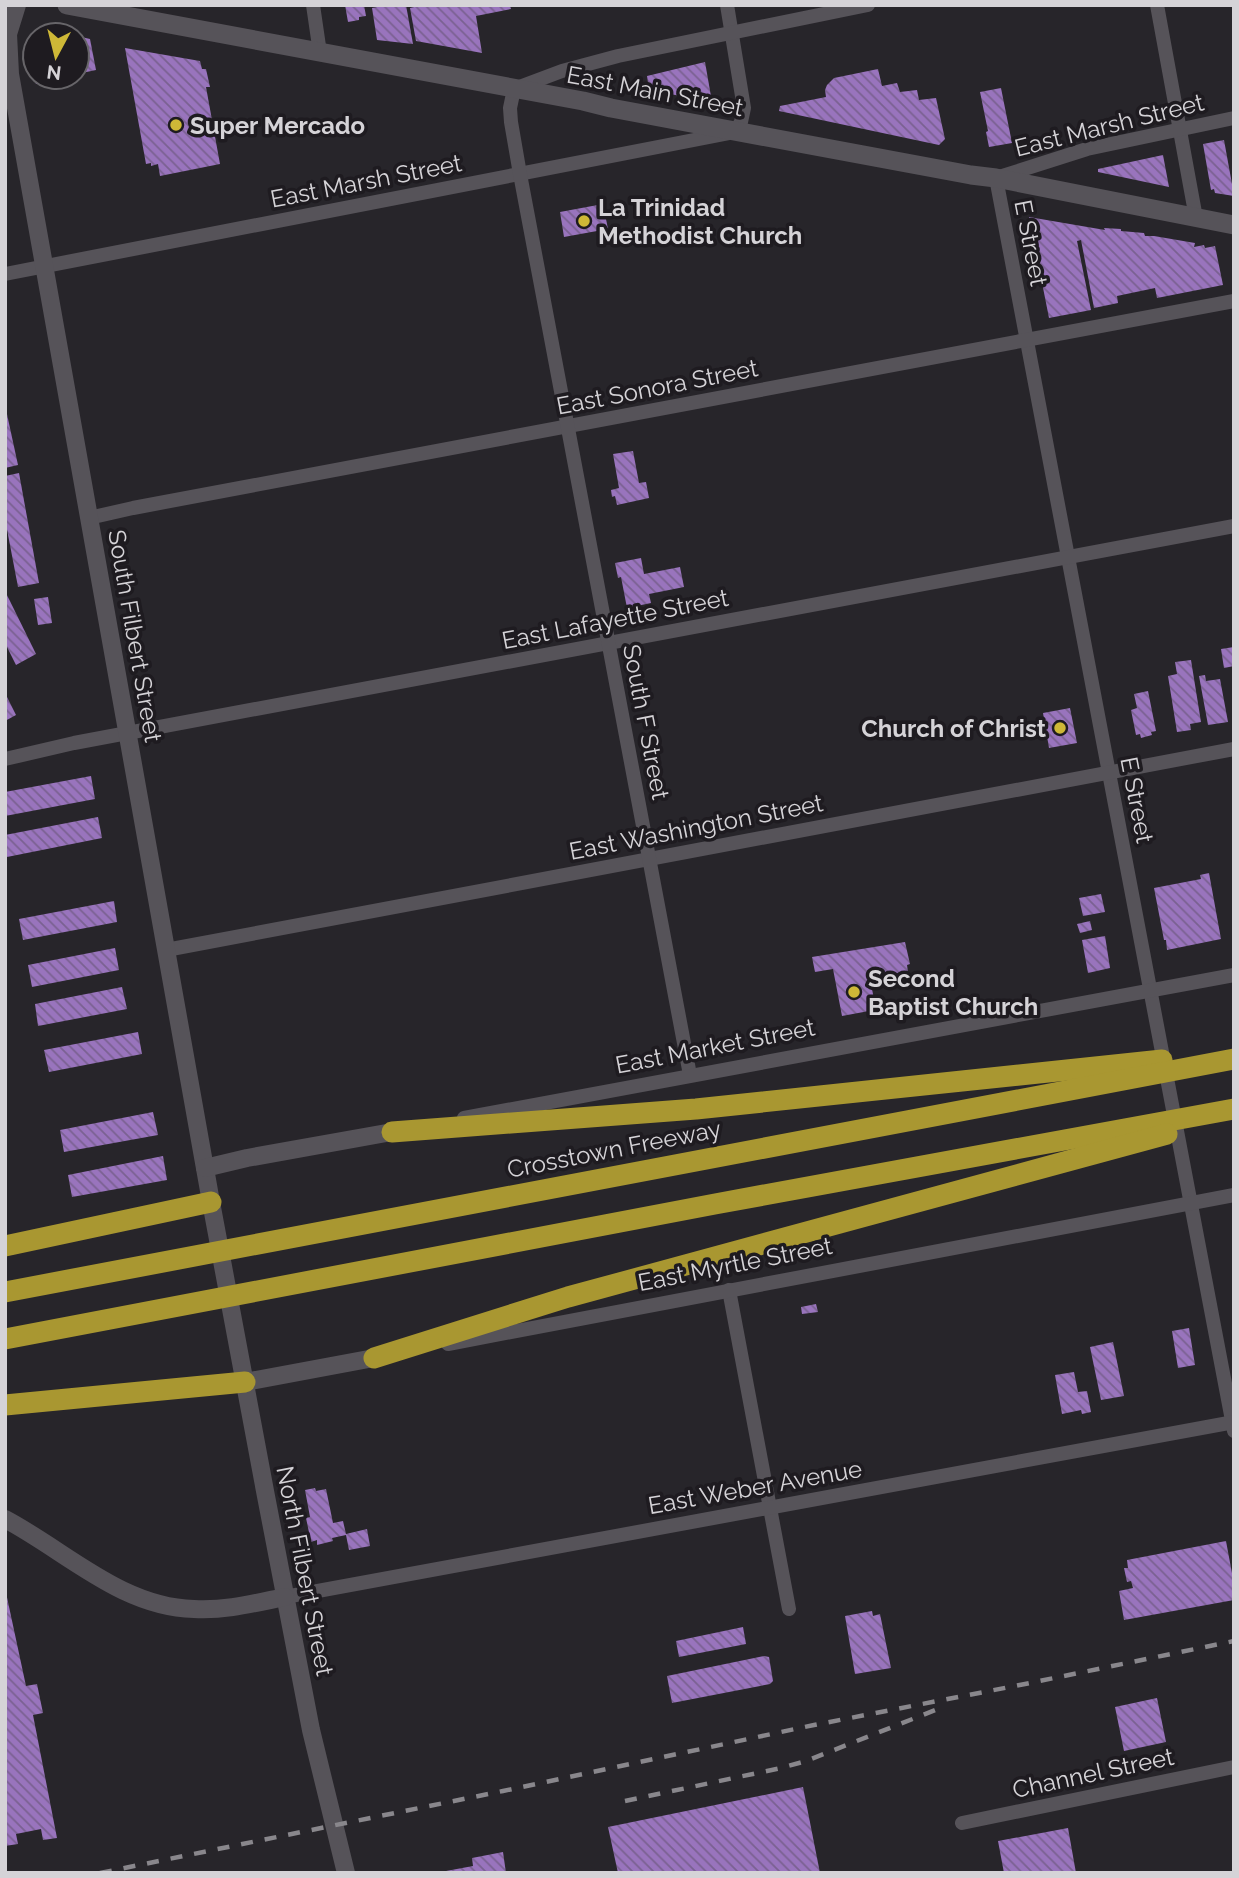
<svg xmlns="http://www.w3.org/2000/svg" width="1239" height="1878" font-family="Raleway,sans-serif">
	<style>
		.building { fill: url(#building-back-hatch) }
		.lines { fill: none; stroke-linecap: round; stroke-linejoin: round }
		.minor { stroke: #565359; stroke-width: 14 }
		.tertiary { stroke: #565359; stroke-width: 18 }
		.secondary { stroke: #565359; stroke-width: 19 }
		.motorway { stroke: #a99731; stroke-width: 21 }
		.rail { stroke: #89878c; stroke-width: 4.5; stroke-dasharray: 12 12; stroke-linecap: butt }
		.poi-dot { fill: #ceb837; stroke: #1e1b20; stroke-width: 2.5 }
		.labels { text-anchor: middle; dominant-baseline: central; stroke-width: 7; stroke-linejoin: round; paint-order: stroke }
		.street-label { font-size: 24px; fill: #d5d3d7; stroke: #1e1b20 }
		.poi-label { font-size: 24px; font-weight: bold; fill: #d5d3d7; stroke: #1e1b20; text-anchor: start }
	</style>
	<defs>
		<pattern id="building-back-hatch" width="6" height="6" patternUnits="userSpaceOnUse" patternTransform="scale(1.75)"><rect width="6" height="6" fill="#9974bd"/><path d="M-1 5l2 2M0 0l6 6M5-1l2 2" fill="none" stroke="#7a6191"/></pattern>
	</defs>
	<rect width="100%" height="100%" fill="#27252a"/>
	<!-- building -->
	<g class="building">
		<path d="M345,5h19l2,11 -7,1v3l-11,2z"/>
		<path d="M388,5h18l7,39 -36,-4 -5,-32z"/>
		<path d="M423,5h87l1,4 -35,7 6,37 -66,-12 -6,-33z"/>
		<path d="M77,36l13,3 6,31 -19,4z"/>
		<path d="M125,48l75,13 2,8h4l4,18h-4l14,77 -60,12 -2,-12 -7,2v-3l-5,1z"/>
		<path d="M705,62l7,40 -63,-12 -2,-14z"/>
		<path d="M878,69l4,17 15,-3 3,9 17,-2 2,10 17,-2 9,41 -6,6 -160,-34 1,-5 46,-9 -1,-7 2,-5 7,-7z"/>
		<path d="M34,77h31v1l-29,6z"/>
		<path d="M1001,88l11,55 -23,4 -3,-15 2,-1 -8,-39z"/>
		<path d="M1224,140l8,44 2,-1v13l-19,-3 -1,-4 -3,1 -8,-46z"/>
		<path d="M1163,155l6,32 -71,-15v-3z"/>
		<path d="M603,204l5,25 -44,8 -4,-25z"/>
		<path d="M1029,217l76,13 -1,-2 17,1v2l23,2 1,3h9l41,7 -1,4 10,-2 1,3 10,-2 8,39 -66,13 -2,-10 -38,8 1,7 -24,5 -13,-68 -4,1 14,69 -42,8z"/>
		<path d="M5,405l13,60 -13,3z"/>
		<path d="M633,451l6,32 7,-1 3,16 -32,7 -2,-9 -3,1 -1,-7 8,-2 -6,-34z"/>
		<path d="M19,473l20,110 -21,4 -13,-68v-43z"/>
		<path d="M641,558l3,16 36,-7 4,20 -35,7 2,9 -24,5 -6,-31 -3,1 -3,-15z"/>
		<path d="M5,591l31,63 -20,11 -11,-22z"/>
		<path d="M48,597l4,26 -14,2 -4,-26z"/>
		<path d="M1234,647v19l-10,2 -3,-19z"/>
		<path d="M1191,660l10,62 -11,2 1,6 -14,2 -9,-56 9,-2 -2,-12z"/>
		<path d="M1205,675l1,6 14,-2 8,43 -20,3 -9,-49z"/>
		<path d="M1148,691l8,40 -5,1 1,3 -11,3 -1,-4 -4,1 -5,-25 6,-2 -3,-14z"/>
		<path d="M5,693l11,22 -11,6z"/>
		<path d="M1070,708l7,35 -28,5 -6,-35z"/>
		<path d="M91,776l4,23 -90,17v-24z"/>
		<path d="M98,817l4,21 -95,19 -2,-22z"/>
		<path d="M1209,873l12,66 -54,11 -1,-10h-2l-10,-52 47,-9 -1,-4z"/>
		<path d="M1101,894l4,18 -22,4 -4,-18z"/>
		<path d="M114,901l3,21 -94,18 -4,-21z"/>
		<path d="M1090,921l2,9 -12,3 -3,-9z"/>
		<path d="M1105,936l5,32 -22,5 -6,-33z"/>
		<path d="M905,942l5,22 -3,1 1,7 -38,7 5,25 -7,2 1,5 -27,5 -9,-47 -18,3 -3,-15z"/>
		<path d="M115,948l4,22 -87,17 -4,-22z"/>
		<path d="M122,987l5,22 -89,17 -3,-22z"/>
		<path d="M138,1032l4,22 -93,18 -5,-22z"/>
		<path d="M153,1112l5,23 -94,17 -4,-22z"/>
		<path d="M163,1156l4,24 -95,17 -4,-22z"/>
		<path d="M816,1304l2,8 -16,2 -1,-7z"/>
		<path d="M1189,1328l6,37 -17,3 -6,-37z"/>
		<path d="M1113,1342l11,54 -23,4 -11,-53z"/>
		<path d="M1074,1372l4,20 9,-1 4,21 -9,2 -1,-4 -19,4 -7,-39z"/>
		<path d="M315,1488l1,3 10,-2 7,34 10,-2 3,13 21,-5 3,17 -21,4 -3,-15 -14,3 1,3 -16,4v-5l-6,2 -5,-24 4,-1 -5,-27z"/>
		<path d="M1226,1541l8,43v16l-110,20 -5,-29 14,-3 -2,-7 -4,1 -3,-14h4l-1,-8z"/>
		<path d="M5,1588l21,98 11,-2 6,29 -10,2 24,123 -14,2 -2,-11 -25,5 2,10 -13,2z"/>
		<path d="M872,1611l1,5 7,-2 11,54 -36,6 -10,-58z"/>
		<path d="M743,1627l3,17 -67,13 -3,-16z"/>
		<path d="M764,1656l5,1 4,24 -3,3 -98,19 -5,-27z"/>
		<path d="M1157,1698l9,44 -42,9 -9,-44z"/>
		<path d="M803,1787l17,86h-202l-10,-46z"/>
		<path d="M1068,1828l8,45h-72l-6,-32z"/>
		<path d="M503,1852l3,21h-60v-2l27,-5 -1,-8z"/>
	</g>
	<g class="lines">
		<!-- minor -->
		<g class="minor">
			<path d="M313,5l7,48"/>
			<path d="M1157,5l39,213"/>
			<path d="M1234,118l-147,31 -91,29 238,1253"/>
			<path d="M5,274l730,-142 6,-10 3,-14 -17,-103"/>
			<path d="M89,518l44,-10 1101,-207"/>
			<path d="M5,759l69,-16 1160,-217"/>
			<path d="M166,950l1068,-201"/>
			<path d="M690,1075l-170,-901 -9,-52 -1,-14 4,-19 48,-18 56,-15 250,-51"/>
			<path d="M464,1118l770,-143"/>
			<path d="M729,1290l60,319"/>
			<path d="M448,1344l786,-149"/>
			<path d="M285,1597l949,-175"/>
			<path d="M962,1823l272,-56"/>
		</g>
		<!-- tertiary -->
		<g class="tertiary">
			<path d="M17,5l-9,29 2,40 201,1128 54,289 46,239 35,143"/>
			<path d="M205,1168l42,-10 145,-26"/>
			<path d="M245,1382l129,-24"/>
			<path d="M5,1519c61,32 116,88 189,90 30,2 61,-6 91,-12"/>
		</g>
		<!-- secondary -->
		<path class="secondary" d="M67,5l516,96 28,7 360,67 25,3 238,47"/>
		<!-- motorway -->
		<g class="motorway">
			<path d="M392,1132l304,-23 466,-49"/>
			<path d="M5,1246l206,-44"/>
			<path d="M5,1292l1229,-233"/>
			<path d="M5,1339l710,-135 519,-95"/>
			<path d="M374,1358l194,-61 599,-163"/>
			<path d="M5,1405l240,-23"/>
		</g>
		<!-- rail -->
		<g class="rail">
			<path d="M625,1801l156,-33 25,-7 137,-54"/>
			<path d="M100,1873l403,-82 311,-66 211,-41 209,-43"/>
		</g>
	</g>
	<!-- markers -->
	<g class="poi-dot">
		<circle cx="176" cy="125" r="7"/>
		<circle cx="584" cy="221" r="7"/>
		<circle cx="1060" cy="728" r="7"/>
		<circle cx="854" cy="992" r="7"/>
	</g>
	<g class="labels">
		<!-- street labels -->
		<g class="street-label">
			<text transform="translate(655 91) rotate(11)">East Main Street</text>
			<text transform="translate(1109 125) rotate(-14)">East Marsh Street</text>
			<text transform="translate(366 181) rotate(-11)">East Marsh Street</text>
			<text transform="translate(1031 243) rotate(79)">E Street</text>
			<text transform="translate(657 387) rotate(-11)">East Sonora Street</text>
			<text transform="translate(615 619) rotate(-11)">East Lafayette Street</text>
			<text transform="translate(135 636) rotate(80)">South Filbert Street</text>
			<text transform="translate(646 722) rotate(79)">South F Street</text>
			<text transform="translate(1137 800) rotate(79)">E Street</text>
			<text transform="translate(696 827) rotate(-11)">East Washington Street</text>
			<text transform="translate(715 1046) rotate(-11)">East Market Street</text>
			<text transform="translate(614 1149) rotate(-11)">Crosstown Freeway</text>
			<text transform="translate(735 1264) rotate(-11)">East Myrtle Street</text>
			<text transform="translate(755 1487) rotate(-10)">East Weber Avenue</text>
			<text transform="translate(305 1571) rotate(79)">North Filbert Street</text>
			<text transform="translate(1093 1773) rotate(-12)">Channel Street</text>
		</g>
		<!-- poi labels -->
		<g class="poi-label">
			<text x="190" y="125">Super Mercado</text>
			<text x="598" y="207">La Trinidad<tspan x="598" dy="28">Methodist Church</tspan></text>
			<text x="1046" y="728" text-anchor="end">Church of Christ</text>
			<text x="868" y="978">Second<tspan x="868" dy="28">Baptist Church</tspan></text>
		</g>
	</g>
	<!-- border -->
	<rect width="1239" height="1878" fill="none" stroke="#d5d3d7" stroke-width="14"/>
	<!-- north arrow -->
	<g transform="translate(56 56) rotate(187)"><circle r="33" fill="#1e1b20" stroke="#676569" stroke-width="2"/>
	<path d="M0-5L12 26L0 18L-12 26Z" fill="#ceb837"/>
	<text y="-10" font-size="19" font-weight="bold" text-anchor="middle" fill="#d5d3d7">N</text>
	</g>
</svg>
